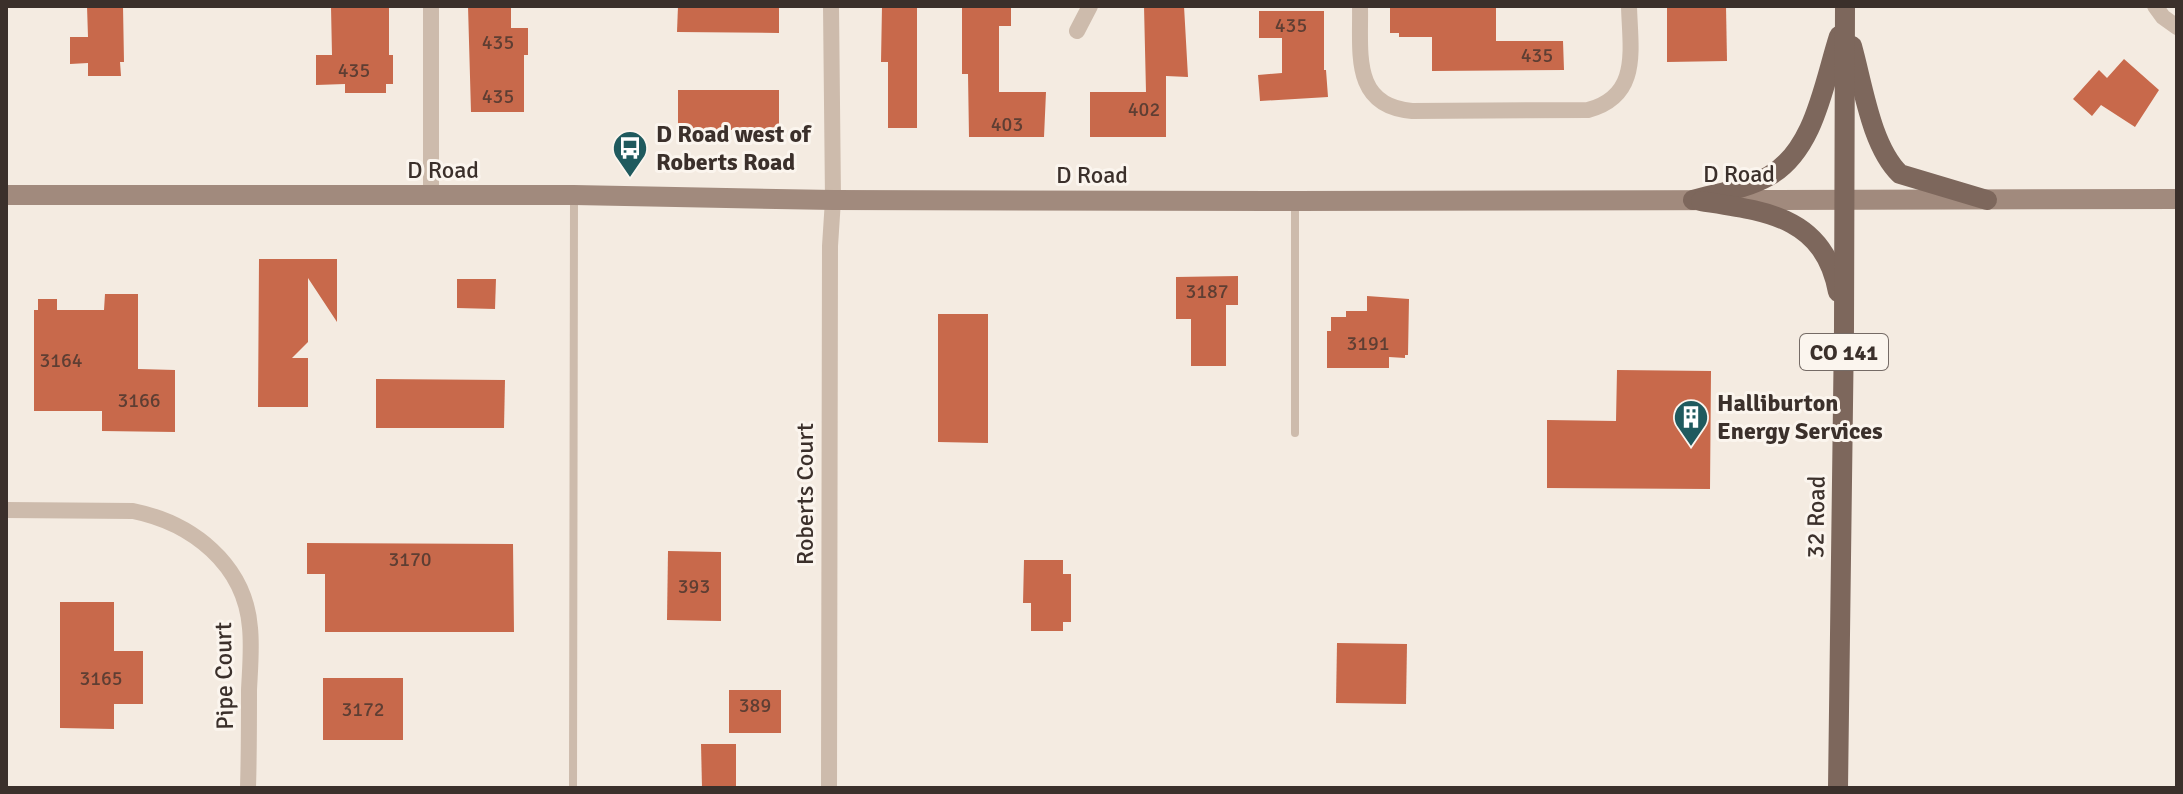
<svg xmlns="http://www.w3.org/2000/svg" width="2183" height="794" font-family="Signika,sans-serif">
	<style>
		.building { fill: #c8694b }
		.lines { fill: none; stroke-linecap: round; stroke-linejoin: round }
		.lane { stroke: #cdbbac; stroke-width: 8 }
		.street { stroke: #cdbbac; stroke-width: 16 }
		.secondary { stroke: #a18a7d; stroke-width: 20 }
		.primary { stroke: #7d675c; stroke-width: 20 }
		.labels { text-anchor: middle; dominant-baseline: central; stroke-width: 6; stroke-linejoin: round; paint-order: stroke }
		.number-label { font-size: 20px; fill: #5e3e33 }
		.shield { fill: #fbf5ee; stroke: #756b66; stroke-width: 2 }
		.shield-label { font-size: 22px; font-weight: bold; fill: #3b302b }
		.poi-label { font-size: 24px; font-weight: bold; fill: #3b302b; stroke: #fbf5ee; text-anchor: start }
		.street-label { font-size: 24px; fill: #3b302b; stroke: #fbf5ee }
	</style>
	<rect width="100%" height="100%" fill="#f4ebe1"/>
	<!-- building -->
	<g class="building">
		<path d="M87,6h36l1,56h-4l1,14h-33v-13l-18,1v-27h18z"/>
		<path d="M468,6h43v22h17v27h-4v57h-53z"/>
		<path d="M678,6h101v27l-102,-1z"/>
		<path d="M882,6h35v122h-29v-66h-7z"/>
		<path d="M962,6h49v20h-12v66h47l-2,45h-75l-1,-63h-6z"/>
		<path d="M1144,6h40l4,71 -22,-1v61h-76v-45h56z"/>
		<path d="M1390,6h106v35h67l1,29 -132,1v-34h-33v-4h-9z"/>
		<path d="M1667,6h59l1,55 -60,1z"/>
		<path d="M331,7h58v48h4v29h-7v9h-41v-9l-29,1v-30h16z"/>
		<path d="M1259,11h65v59h2l2,27 -68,4 -2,-26 24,-2v-35h-23z"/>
		<path d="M2124,59l35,31 -24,37 -34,-22 -9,11 -19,-17 26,-29 8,8z"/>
		<rect x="678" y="90" width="101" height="40"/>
		<path d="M259,259h78v63l-29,-44v64l-16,16h16v49h-50z"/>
		<path d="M1238,276v29h-12v61h-35v-47h-15v-42z"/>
		<path d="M457,279h39l-1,30 -38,-1z"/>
		<path d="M105,294h33v75l37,1v62l-73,-1v-20h-68v-101h4v-11h19v11h47z"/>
		<path d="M1367,296l42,3 -1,56h-3v3l-16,-1v11h-62v-37h4v-14h15v-6h21z"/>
		<path d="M938,314h50v129l-50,-1z"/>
		<path d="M1617,370l94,1 -1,118 -163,-1v-68l69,1z"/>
		<path d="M376,379l129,1 -1,48h-128z"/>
		<path d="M307,543l206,1 1,88h-189v-58h-18z"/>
		<path d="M668,551l53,1v69l-54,-1z"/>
		<path d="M1024,560h39v14h8v48h-8v9h-32v-28h-8z"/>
		<path d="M60,602h54v49h29v53h-29v25l-54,-1z"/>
		<path d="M1337,643l70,1 -1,60 -70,-1z"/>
		<rect x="323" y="678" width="80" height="62"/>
		<rect x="729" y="690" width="52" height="43"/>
		<path d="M701,744h35v44h-34z"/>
	</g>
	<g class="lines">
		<!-- lane -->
		<g class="lane">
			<path d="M1295,202v231"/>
			<path d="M573,788l1,-591"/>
		</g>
		<!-- street -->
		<g class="street">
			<path d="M431,6v191"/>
			<path d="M1360,6c1,46 -9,100 52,105l176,-1c53,-14 42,-61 41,-104"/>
			<path d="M2155,6l8,11 14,10"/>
			<path d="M1077,31l13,-25"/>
			<path d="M6,510l127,1c59,12 112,53 117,117 2,20 0,41 -1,62 0,32 0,65 -1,98"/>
			<path d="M829,788l1,-542 3,-46 -2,-194"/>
		</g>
		<!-- secondary -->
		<path class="secondary" d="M6,195h568l259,5 462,1 882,-2"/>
		<!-- primary -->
		<g class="primary">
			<path d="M1852,46c11,39 19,100 48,128l87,26"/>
			<path d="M1693,200c25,-7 53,-11 76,-24 46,-26 55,-94 70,-140"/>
			<path d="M1701,201c64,10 123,15 137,91"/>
			<path d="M1838,788l6,-460 1,-322"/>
		</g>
	</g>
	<!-- icons -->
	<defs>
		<g id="bus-pin" transform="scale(1.8)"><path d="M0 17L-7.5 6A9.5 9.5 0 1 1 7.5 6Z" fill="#1f5a5e" stroke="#fbf5ee"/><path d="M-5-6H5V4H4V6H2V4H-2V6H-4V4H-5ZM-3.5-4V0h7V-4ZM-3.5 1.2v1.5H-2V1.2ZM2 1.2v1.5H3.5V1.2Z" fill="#fff"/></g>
		<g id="building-pin" transform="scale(1.8)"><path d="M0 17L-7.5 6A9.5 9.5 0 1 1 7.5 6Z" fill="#1f5a5e" stroke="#fbf5ee"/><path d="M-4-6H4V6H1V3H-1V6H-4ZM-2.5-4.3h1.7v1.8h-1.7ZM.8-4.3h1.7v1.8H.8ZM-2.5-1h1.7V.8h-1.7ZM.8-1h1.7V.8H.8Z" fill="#fff"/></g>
	</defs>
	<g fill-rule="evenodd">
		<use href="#bus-pin" x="630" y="148"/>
		<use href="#building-pin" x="1691" y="417"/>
	</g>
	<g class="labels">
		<!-- number labels -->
		<g class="number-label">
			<text x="1291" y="25">435</text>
			<text x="498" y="42">435</text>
			<text x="1537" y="55">435</text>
			<text x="354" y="70">435</text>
			<text x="498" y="96">435</text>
			<text x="1144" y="109">402</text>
			<text x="1007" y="124">403</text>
			<text x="1207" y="291">3187</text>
			<text x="1368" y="343">3191</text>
			<text x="61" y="360">3164</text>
			<text x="139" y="400">3166</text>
			<text x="410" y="559">3170</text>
			<text x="694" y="586">393</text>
			<text x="101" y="678">3165</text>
			<text x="755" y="705">389</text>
			<text x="363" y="709">3172</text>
		</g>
		<!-- shield labels -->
		<rect class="shield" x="1800" y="334" width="88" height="36" rx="6"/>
		<g class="shield-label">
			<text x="1844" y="352">CO 141</text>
		</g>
		<!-- poi labels -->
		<g class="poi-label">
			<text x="656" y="134">D Road west of<tspan x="656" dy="28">Roberts Road</tspan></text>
			<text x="1717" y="403">Halliburton<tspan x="1717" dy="28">Energy Services</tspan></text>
		</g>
		<!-- street labels -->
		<g class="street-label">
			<text x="443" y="170">D Road</text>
			<text x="1739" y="174">D Road</text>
			<text x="1092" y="175">D Road</text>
			<text transform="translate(805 494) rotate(-90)">Roberts Court</text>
			<text transform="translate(1816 517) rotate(-89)">32 Road</text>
			<text transform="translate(224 676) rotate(-91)">Pipe Court</text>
		</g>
	</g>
	<!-- border -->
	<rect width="2183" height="794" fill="none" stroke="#3b302b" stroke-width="16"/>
</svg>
